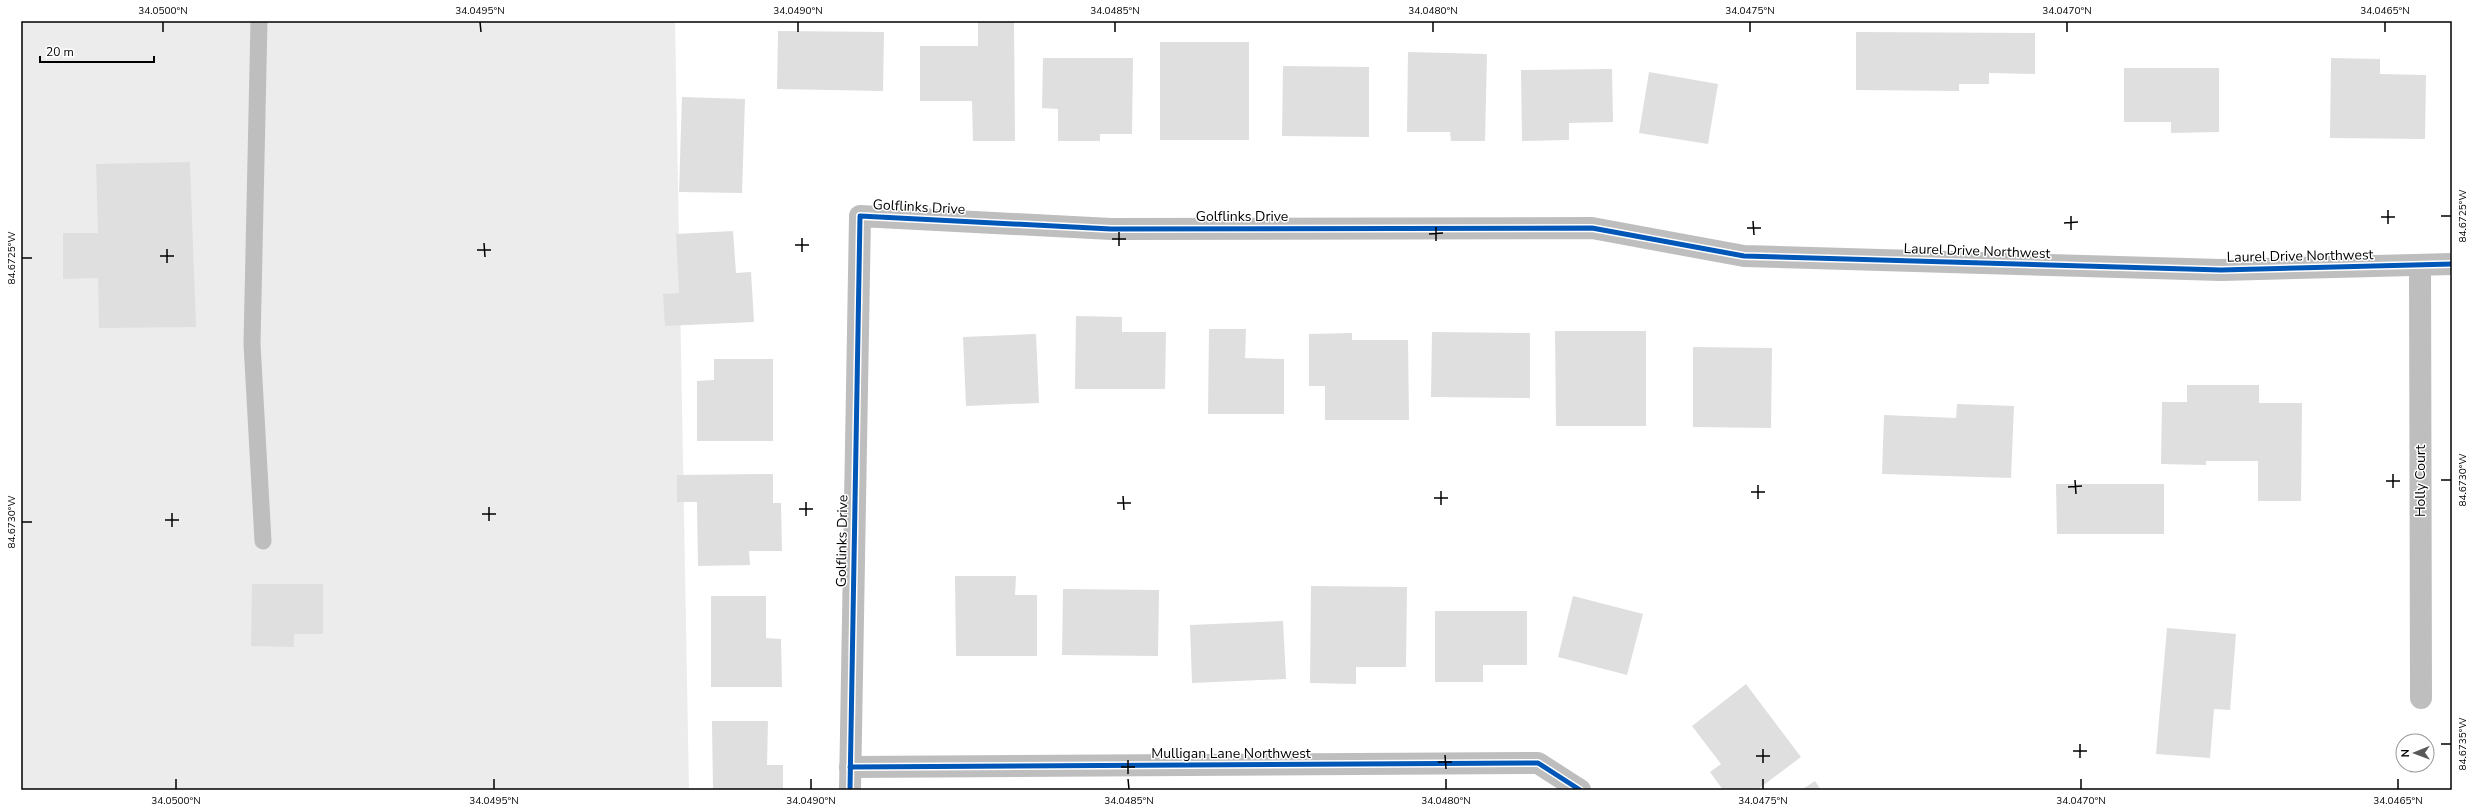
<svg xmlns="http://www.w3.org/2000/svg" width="2473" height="811" font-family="'Nunito Sans',sans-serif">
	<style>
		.green { fill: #ececec }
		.building { fill: #dfdfdf }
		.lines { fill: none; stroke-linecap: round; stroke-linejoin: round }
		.lane { stroke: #bebebe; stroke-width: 17 }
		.street { stroke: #bebebe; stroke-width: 22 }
		.cycleway-casing { stroke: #fff; stroke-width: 8 }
		.cycleway { stroke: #0057b8; stroke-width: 5 }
		.ticks { fill: none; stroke: #000; stroke-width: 1.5 }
		.labels { text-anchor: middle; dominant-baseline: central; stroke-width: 3; stroke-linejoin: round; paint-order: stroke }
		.street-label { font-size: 14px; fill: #000; stroke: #fff }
		.neatline { fill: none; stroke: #000; stroke-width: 1.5 }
		.ticks-label { font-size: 10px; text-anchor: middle; fill: #000 }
	</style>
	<rect width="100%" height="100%" fill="#fff"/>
	<!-- green -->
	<path class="green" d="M21,21h654l14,769h-668z"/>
	<!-- building -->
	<g class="building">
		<path d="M978,21h36l1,120h-42l-1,-40h-52v-55h58z"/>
		<path d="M778,31l106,1 -1,59 -106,-2z"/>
		<path d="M1856,32l179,1v41l-46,-1v11h-30v7l-103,-1z"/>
		<rect x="1160" y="42" width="89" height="98"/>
		<path d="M1408,52l79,2 -2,87h-34l-1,-9h-43z"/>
		<path d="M1043,58h90l-1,76h-32v7h-42v-32l-16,-1z"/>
		<path d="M2331,58l49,1v15l46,1 -1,64 -95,-1z"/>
		<path d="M1283,66l86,1v70l-87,-1z"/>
		<path d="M2124,68h95v64l-48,1v-11h-47z"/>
		<path d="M1612,69l1,53 -44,1v17l-47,1 -1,-71z"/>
		<path d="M1649,72l69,12 -10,60 -69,-11z"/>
		<path d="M682,97l63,2 -3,94 -63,-1z"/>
		<path d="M190,162l6,165 -97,1 -1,-50 -35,1v-46h35l-2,-69z"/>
		<path d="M733,231l3,42 15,-1 3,50 -89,4 -2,-32 16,-1 -3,-59z"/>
		<path d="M1076,316l46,1v15h44l-1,57h-90z"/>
		<path d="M1209,329h37l-1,29 39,1v55h-76z"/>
		<path d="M1555,331h91v95h-90z"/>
		<path d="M1432,332l98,1v65l-99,-1z"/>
		<path d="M1352,333v7h56l1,80h-84v-34h-16v-52z"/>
		<path d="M1036,334l3,69 -73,3 -3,-69z"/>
		<path d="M1693,347l79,1 -1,80 -78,-1z"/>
		<path d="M714,359h59v82h-76v-60l17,-1z"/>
		<path d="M2187,385h72v18h43l-1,98h-43v-40h-52v4l-45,-1 1,-62h25z"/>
		<path d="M1957,404l57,2 -3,72 -129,-4 2,-59 72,3z"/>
		<path d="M773,474v29h8l1,48h-33l1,14 -52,1 -1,-64h-20v-27z"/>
		<path d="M2056,484h108v50h-107z"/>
		<path d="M955,576h61l-1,19h22v61h-81z"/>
		<path d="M252,584h71v50h-29v13l-43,-1z"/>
		<path d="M1311,586l96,1 -1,80h-50v17l-46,-1z"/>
		<path d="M1063,589l96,1 -1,66 -96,-1z"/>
		<path d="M711,596h55v42l15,1 1,48h-71z"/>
		<path d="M1573,596l70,18 -16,61 -69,-18z"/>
		<path d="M1435,611h92v54h-44v17h-48z"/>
		<path d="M1283,621l3,58 -94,4 -2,-58z"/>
		<path d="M2167,628l69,6 -6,76 -16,-1 -4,49 -54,-4z"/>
		<path d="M1746,684l55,73 -44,33h-34l-13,-18 11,-8 -29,-38z"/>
		<path d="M712,721h56l-1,44h16v25h-70z"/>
		<path d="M1815,781l6,9h-20z"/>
	</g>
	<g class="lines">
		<!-- lane -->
		<path class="lane" d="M259,21l-7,323 11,197"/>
		<!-- street -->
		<g class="street">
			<path d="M2420,265l1,433"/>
			<path d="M850,767l688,-4 42,27"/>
			<path d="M850,790l10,-574 251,13 481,-1 152,28 477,14 231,-6"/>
		</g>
		<!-- cycleway casing -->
		<g class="cycleway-casing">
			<g id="cycleway">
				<path d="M850,767l688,-4 42,27"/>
				<path d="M850,790l10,-574 251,13 481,-1 152,28 477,14 231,-6"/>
			</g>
		</g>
		<!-- cycleway -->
		<use href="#cycleway" class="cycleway"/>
	</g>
	<!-- ticks -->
	<path class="ticks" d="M163,22v10M480,22l1,10M798,22v10M1115,22v10M1433,22v10M1750,22v10M2067,22v10M2385,22v10M2388,210v14M2071,216v14M2441,216h10M2381,217h14M1753,221l1,14M2064,223l14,-1M1436,227v14M1747,228h14M1119,232v14M1429,234l14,-1M802,238v14M1112,239h14M484,243l1,14M795,245h14M167,249v14M477,250h14M160,256h14M22,258h10M2393,474v14M2075,480l1,14M2441,480h10M2386,481h14M1758,485v14M2068,487l14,-1M1441,491v14M1751,492h14M1123,496l1,14M1434,498h14M806,502v14M1117,503h14M489,507v14M799,509h14M172,513v14M482,514h14M165,520h14M22,522h10M2080,744v14M2441,744h10M1763,749v14M2073,751h14M1445,755l1,14M1756,756h14M1128,760v14M1438,762h14M1121,767h14M176,779v10M494,779v10M811,779v10M1128,779l1,10M1446,779v10M1763,779v10M2081,779v10M2398,779v10"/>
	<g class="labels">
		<!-- street labels -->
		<g class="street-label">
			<text transform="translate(919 207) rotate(3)">Golflinks Drive</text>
			<text x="1242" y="216">Golflinks Drive</text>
			<text transform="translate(1977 251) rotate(2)">Laurel Drive Northwest</text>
			<text transform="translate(2300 256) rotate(-1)">Laurel Drive Northwest</text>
			<text transform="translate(2420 481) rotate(-90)">Holly Court</text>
			<text transform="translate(842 541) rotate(-89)">Golflinks Drive</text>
			<text x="1231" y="753">Mulligan Lane Northwest</text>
		</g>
	</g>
	<!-- border -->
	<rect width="2473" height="811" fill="none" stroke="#ffffff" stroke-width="44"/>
	<!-- north arrow -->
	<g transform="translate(2415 753) rotate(269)"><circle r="19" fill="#ffffff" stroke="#999999"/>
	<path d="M0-3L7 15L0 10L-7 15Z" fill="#595959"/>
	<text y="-6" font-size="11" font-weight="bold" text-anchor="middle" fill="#000000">N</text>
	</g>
	<!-- scale -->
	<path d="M40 56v6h114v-6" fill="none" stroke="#000000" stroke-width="2"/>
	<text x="46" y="56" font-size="12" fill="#000000" stroke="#ffffff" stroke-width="3" paint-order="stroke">20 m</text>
	<rect x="22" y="22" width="2429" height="767" class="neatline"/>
	<g class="ticks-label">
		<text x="163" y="14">34.0500°N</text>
		<text x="480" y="14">34.0495°N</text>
		<text x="798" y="14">34.0490°N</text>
		<text x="1115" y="14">34.0485°N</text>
		<text x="1433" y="14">34.0480°N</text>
		<text x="1750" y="14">34.0475°N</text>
		<text x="2067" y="14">34.0470°N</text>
		<text x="2385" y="14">34.0465°N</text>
		<text transform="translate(2462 216) rotate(-90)" y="4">84.6725°W</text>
		<text transform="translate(11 258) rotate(-90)" y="4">84.6725°W</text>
		<text transform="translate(2462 480) rotate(-90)" y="4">84.6730°W</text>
		<text transform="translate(11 522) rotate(-90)" y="4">84.6730°W</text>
		<text transform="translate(2462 744) rotate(-90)" y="4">84.6735°W</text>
		<text x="176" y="804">34.0500°N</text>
		<text x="494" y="804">34.0495°N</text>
		<text x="811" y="804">34.0490°N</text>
		<text x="1129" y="804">34.0485°N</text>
		<text x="1446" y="804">34.0480°N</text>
		<text x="1763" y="804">34.0475°N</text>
		<text x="2081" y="804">34.0470°N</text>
		<text x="2398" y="804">34.0465°N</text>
	</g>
</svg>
